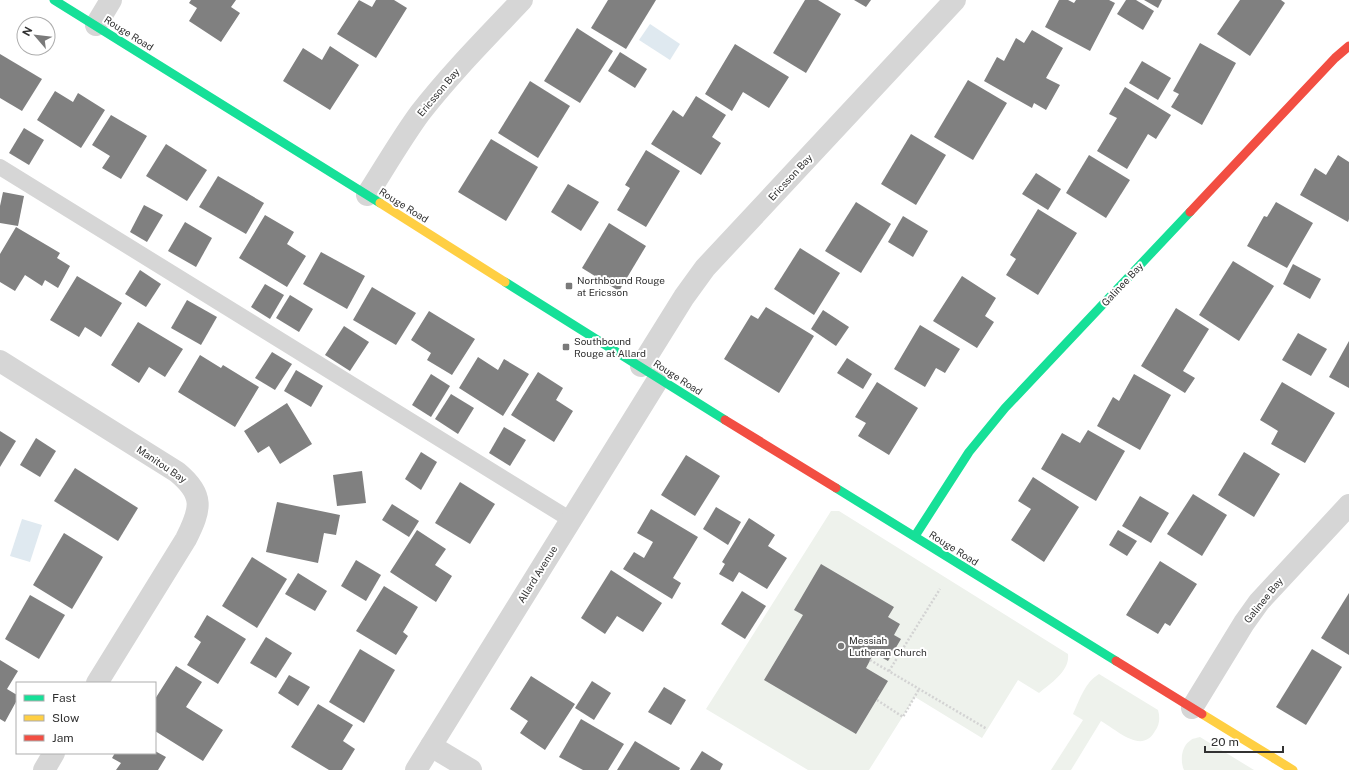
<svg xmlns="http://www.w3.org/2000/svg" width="1349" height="770" font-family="'Public Sans',sans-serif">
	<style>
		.green { fill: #eef2ec }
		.water { fill: #dfe9f0 }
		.building { fill: #808080 }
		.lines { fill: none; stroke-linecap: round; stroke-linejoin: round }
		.path { stroke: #d3d3d3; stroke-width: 2.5; stroke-dasharray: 2 2; stroke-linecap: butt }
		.lane { stroke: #d6d6d6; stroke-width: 16 }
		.street { stroke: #d6d6d6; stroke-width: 22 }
		.fast { stroke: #16e098; stroke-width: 9 }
		.slow { stroke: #ffcf43; stroke-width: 9 }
		.jam { stroke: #f24e42; stroke-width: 9 }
		.poi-dot { fill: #7a7a7a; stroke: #fff; stroke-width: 1.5 }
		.labels { text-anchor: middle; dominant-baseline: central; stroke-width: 4; stroke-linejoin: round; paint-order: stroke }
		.street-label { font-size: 10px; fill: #323232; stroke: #fff }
		.poi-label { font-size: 10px; fill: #323232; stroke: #fff; text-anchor: start }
	</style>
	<rect width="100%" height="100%" fill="#fff"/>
	<!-- green -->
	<g class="green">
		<path d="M831,511h8l229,143c2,17 -17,29 -29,39l-21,-13 -36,58 -67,-41 -46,73h-61l-102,-61z"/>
		<path d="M1099,674l59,36c2,7 2,14 -3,21 -13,24 -38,-1 -54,-10l-30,49h-20l32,-50 -10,-6c7,-15 12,-32 26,-40z"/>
		<path d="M1200,737l54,33h-70c-4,-9 -3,-24 7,-30 2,-2 7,-2 9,-3z"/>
	</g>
	<!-- water -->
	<g class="water">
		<path d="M650,24l30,20 -10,16 -31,-20z"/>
		<path d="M22,519l20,6 -12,37 -20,-6z"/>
	</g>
	<!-- building -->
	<g class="building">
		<path d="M191,0h45l-5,7 9,6 -19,29 -32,-21 8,-13 -8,-5z"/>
		<path d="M359,0l13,7 4,-7h18l13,8 -31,50 -39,-24z"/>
		<path d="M608,0h48l-30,49 -35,-21z"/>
		<path d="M805,0h13l23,14 -35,59 -33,-20z"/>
		<path d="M854,0h17l-5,7z"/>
		<path d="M1059,0h9l6,3 2,-3h33l6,3 -25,48 -45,-24z"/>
		<path d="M1126,0h10l18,11 -11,19 -26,-16z"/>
		<path d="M1144,0h18l-4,8z"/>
		<path d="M1240,0h41l4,3 -35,53 -33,-22z"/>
		<path d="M577,28l36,23 -33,52 -36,-22z"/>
		<path d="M1032,30l31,18 -17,30 14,7 -14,25 -12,-7 -2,5 -48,-27 13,-24 7,4 12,-23 8,5z"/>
		<path d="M1200,43l36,20 -34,62 -31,-18 8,-13 -6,-3z"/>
		<path d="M735,44l54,33 -20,31 -26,-16 -11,19 -27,-17z"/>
		<path d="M330,46l29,19 -29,45 -47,-29 20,-33 19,12z"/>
		<path d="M620,52l27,17 -12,19 -27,-17z"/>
		<path d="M0,54l42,25 -20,32 -22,-13z"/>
		<path d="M1142,61l29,17 -13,22 -29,-17z"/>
		<path d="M968,80l39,23 -34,57 -39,-23z"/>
		<path d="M530,81l40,25 -32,52 -40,-25z"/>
		<path d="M1125,87l46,28 -15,24 -8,-5 -21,35 -30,-18 20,-33 -8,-4z"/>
		<path d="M55,91l18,11 5,-9 27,17 -24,38 -44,-28z"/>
		<path d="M696,96l30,19 -14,22 9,6 -20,32 -50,-31 22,-34 10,7z"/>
		<path d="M111,115l36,21 -26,43 -19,-11 8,-12 -18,-11z"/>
		<path d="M24,128l20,12 -15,25 -20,-12z"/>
		<path d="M911,134l35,21 -30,50 -35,-21z"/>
		<path d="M491,139l47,28 -32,54 -48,-29z"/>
		<path d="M166,144l41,26 -20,31 -41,-25z"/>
		<path d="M646,150l34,21 -34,56 -29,-17 13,-22 -5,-3z"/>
		<path d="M1089,155l41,25 -24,38 -40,-25z"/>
		<path d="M1338,155l11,7v57l-1,3 -48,-27 15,-27 11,7z"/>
		<path d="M1036,173l25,16 -13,21 -26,-16z"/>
		<path d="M218,176l46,27 -18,31 -47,-27z"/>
		<path d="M568,184l31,18 -18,29 -30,-19z"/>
		<path d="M3,192l21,4 -6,30 -18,-3v-17z"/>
		<path d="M856,202l35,22 -30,49 -36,-22z"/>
		<path d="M1276,202l37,21 -26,45 -40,-22 17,-30 3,1z"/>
		<path d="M144,205l19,10 -16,27 -17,-10z"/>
		<path d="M1038,209l39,24 -39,62 -32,-20 10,-16 -6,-4z"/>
		<path d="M265,215l29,17 -7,12 19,12 -19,31 -48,-29z"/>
		<path d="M903,216l25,15 -15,26 -25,-15z"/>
		<path d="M185,222l27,16 -16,29 -28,-16z"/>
		<path d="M609,223l37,23 -27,45 -37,-23z"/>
		<path d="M16,227l44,26 -3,5 13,8 -12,22 -13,-8 -3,6 -17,-11 -10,16 -15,-9v-28z"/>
		<path d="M800,248l40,25 -26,42 -40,-26z"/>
		<path d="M321,252l44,24 -18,33 -44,-25z"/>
		<path d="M1233,261l41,25 -35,55 -40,-26z"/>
		<path d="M1293,264l28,15 -11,20 -27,-15z"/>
		<path d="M140,270l21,14 -15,23 -21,-13z"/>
		<path d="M77,276l45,27 -21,34 -16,-10 -6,10 -29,-17z"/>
		<path d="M962,276l34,22 -11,18 9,6 -17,26 -44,-27z"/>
		<path d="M265,284l19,11 -14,24 -19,-12z"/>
		<path d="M372,287l44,26 -20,32 -43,-25z"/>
		<path d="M290,295l23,14 -14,23 -23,-14z"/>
		<path d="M187,300l30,17 -16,28 -30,-17z"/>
		<path d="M766,307l48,29 -35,57 -55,-34 27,-44 7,4z"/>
		<path d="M1176,308l33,21 -26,42 12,7 -10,15 -44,-27z"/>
		<path d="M823,310l26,17 -13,19 -25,-17z"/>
		<path d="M429,311l46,28 -23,36 -25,-15 4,-7 -20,-13z"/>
		<path d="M138,322l45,27 -18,28 -16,-10 -10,16 -28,-18z"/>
		<path d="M920,325l40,24 -15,24 -9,-5 -11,19 -31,-18z"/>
		<path d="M344,326l25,16 -19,29 -25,-16z"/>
		<path d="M1298,333l29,16 -16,27 -29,-16z"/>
		<path d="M1349,341v47l-20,-11z"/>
		<path d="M272,352l20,12 -17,26 -20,-12z"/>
		<path d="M200,355l21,13 2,-3 36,22 -24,40 -57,-35z"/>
		<path d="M478,357l20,13 6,-11 25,15 -26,42 -44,-28z"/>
		<path d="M847,358l25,16 -9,15 -26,-16z"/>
		<path d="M296,370l27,16 -12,21 -27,-16z"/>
		<path d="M538,372l25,16 -7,12 17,11 -19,31 -43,-27z"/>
		<path d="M431,374l19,12 -19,31 -19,-12z"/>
		<path d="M1134,374l37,21 -31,55 -43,-24 16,-29 6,4z"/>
		<path d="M877,382l41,26 -29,47 -31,-19 8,-13 -11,-6z"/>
		<path d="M1282,382l53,31 -30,50 -34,-19 7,-13 -18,-11z"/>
		<path d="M451,394l23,14 -16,26 -23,-15z"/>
		<path d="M287,403l25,41 -32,20 -11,-18 -11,7 -14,-22z"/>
		<path d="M504,427l22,13 -16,26 -21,-13z"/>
		<path d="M1088,430l37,21 -29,50 -55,-32 21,-36 18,10z"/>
		<path d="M0,431l16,10 -16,26z"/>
		<path d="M36,438l20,13 -16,26 -20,-12z"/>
		<path d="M421,452l16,10 -16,28 -16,-11z"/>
		<path d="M1244,452l36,22 -26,43 -36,-22z"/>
		<path d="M686,455l34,21 -25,40 -34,-21z"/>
		<path d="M75,468l63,40 -20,33 -64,-40z"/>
		<path d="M362,471l4,32 -29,3 -4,-31z"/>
		<path d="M1033,477l46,30 -35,55 -33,-22 20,-31 -13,-8z"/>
		<path d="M460,482l35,22 -25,40 -35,-21z"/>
		<path d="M1193,494l34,21 -25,41 -35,-22z"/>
		<path d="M1140,496l29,17 -18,30 -29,-17z"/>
		<path d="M277,502l63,13 -4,20 -12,-2 -6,30 -52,-11z"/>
		<path d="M392,504l27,17 -10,16 -27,-17z"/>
		<path d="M716,507l25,15 -13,23 -25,-16z"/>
		<path d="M651,509l47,28 -25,41 8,5 -9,16 -49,-30 11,-17 10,6 9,-16 -16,-9z"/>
		<path d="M749,518l26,17 -7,11 19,12 -20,31 -28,-17 -6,10 -14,-8 6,-10 -3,-2z"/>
		<path d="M417,530l29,19 -11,16 17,11 -16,26 -46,-30z"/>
		<path d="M1118,530l19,11 -10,15 -18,-11z"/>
		<path d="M64,533l39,24 -31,52 -39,-24z"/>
		<path d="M252,557l35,22 -30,49 -35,-22z"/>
		<path d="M356,560l25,15 -15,26 -25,-15z"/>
		<path d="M1160,561l37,23 -27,42 -5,-3 -7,11 -32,-19z"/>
		<path d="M821,564l73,43 -6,10 12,7 -6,11 7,4 -13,22 -14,-8 -8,15 22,13 -32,53 -92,-54 39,-65 -9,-5z"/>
		<path d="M611,570l51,33 -19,29 -26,-16 -12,18 -24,-16z"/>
		<path d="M298,573l29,18 -12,20 -30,-17z"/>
		<path d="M384,586l34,21 -15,25 5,4 -12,19 -40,-24z"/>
		<path d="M742,591l24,15 -21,33 -24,-15z"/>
		<path d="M1349,593v62l-28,-17z"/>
		<path d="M30,595l35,20 -26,44 -34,-20z"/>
		<path d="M207,615l39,24 -28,45 -31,-19 14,-23 -7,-5z"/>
		<path d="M266,637l26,16 -16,25 -26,-15z"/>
		<path d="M360,649l35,21 -31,53 -35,-21z"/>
		<path d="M1312,649l30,18 -36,58 -30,-18z"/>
		<path d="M0,660l18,11 -11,18 10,6v5l-12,22 -5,-3z"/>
		<path d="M176,666l26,16 -16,25 37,23 -20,31 -48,-30v-32z"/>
		<path d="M289,675l21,12 -12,19 -20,-13z"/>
		<path d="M531,676l44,28 -30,46 -25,-17 8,-12 -18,-12z"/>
		<path d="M592,681l19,12 -17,27 -19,-12z"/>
		<path d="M664,687l22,13 -15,25 -23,-13z"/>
		<path d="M318,704l35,21 -10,16 12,8 -13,21h-13l-38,-23z"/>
		<path d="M581,719l43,25 -16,26h-25l-24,-13z"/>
		<path d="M635,741l45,27 -1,2h-62z"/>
		<path d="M155,751l11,6 -8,13h-42l5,-7 -9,-5 3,-5h40z"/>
		<path d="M702,751l21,13 -3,6h-30z"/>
	</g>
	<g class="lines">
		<!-- path -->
		<g class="path">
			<path d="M870,660l117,69"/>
			<path d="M889,671l51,-82"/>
			<path d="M877,700l26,17 16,-28"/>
		</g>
		<!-- lane -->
		<path class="lane" d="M0,167l571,353"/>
		<!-- street -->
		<g class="street">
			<path d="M96,25l15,-25"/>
			<path d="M367,195c18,-28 34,-56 53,-82 31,-40 67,-76 102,-113"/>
			<path d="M0,361l177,111c28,23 24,37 9,67l-89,144"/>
			<path d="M641,366l43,-69 21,-29 250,-268"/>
			<path d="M1192,708l52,-85 15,-21 90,-97"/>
			<path d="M431,746l40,24"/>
			<path d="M44,770l10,-17"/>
			<path d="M416,770l243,-392"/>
		</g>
		<!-- fast -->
		<g class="fast">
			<path d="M54,0l326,203"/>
			<path d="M505,282l220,138"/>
			<path d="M836,488l280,173"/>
			<path d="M915,536l54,-84 36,-44 185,-196"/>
		</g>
		<!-- slow -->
		<g class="slow">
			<path d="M380,203l125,79"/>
			<path d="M1202,714l91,56"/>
		</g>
		<!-- jam -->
		<g class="jam">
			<path d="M1190,212l145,-154 14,-12"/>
			<path d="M725,420l111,68"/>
			<path d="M1116,661l86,53"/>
		</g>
	</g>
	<!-- markers -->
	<g class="poi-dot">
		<rect x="565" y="282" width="8" height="8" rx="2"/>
		<rect x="562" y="343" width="8" height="8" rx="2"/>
		<circle cx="841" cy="646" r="4"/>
	</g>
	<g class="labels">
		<!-- street labels -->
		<g class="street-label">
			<text transform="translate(129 33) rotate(32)">Rouge Road</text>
			<text transform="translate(438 92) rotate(-50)">Ericsson Bay</text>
			<text transform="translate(790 177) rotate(-47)">Ericsson Bay</text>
			<text transform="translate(404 205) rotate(32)">Rouge Road</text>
			<text transform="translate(1122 284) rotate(-47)">Galinee Bay</text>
			<text transform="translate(678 377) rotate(33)">Rouge Road</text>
			<text transform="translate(162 464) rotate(34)">Manitou Bay</text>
			<text transform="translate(954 548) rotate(32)">Rouge Road</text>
			<text transform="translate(537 574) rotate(-58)">Allard Avenue</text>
			<text transform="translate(1263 600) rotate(-51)">Galinee Bay</text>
		</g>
		<!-- poi labels -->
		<g class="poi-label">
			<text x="577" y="280">Northbound Rouge<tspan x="577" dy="12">at Ericsson</tspan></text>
			<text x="574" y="341">Southbound<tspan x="574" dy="12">Rouge at Allard</tspan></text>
			<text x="849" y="640">Messiah<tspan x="849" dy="12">Lutheran Church</tspan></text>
		</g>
	</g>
	<!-- legend -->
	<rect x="16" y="682" width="140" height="72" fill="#ffffff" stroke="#adadad"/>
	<rect x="24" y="695" width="20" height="6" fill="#16e098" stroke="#adadad"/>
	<text x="52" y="702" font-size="12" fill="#323232">Fast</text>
	<rect x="24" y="715" width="20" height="6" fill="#ffcf43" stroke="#adadad"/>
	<text x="52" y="722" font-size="12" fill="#323232">Slow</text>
	<rect x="24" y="735" width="20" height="6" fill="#f24e42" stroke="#adadad"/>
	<text x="52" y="742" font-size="12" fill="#323232">Jam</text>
	<!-- north arrow -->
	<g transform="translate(36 36) rotate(298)"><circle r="19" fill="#ffffff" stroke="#adadad"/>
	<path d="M0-3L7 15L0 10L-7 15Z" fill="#7a7a7a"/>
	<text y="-6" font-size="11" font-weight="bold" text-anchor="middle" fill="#323232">N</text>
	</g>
	<!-- scale -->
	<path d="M1205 746v6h78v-6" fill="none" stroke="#323232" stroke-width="2"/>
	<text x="1211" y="746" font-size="12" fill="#323232" stroke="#ffffff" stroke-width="3" paint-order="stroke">20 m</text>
</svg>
